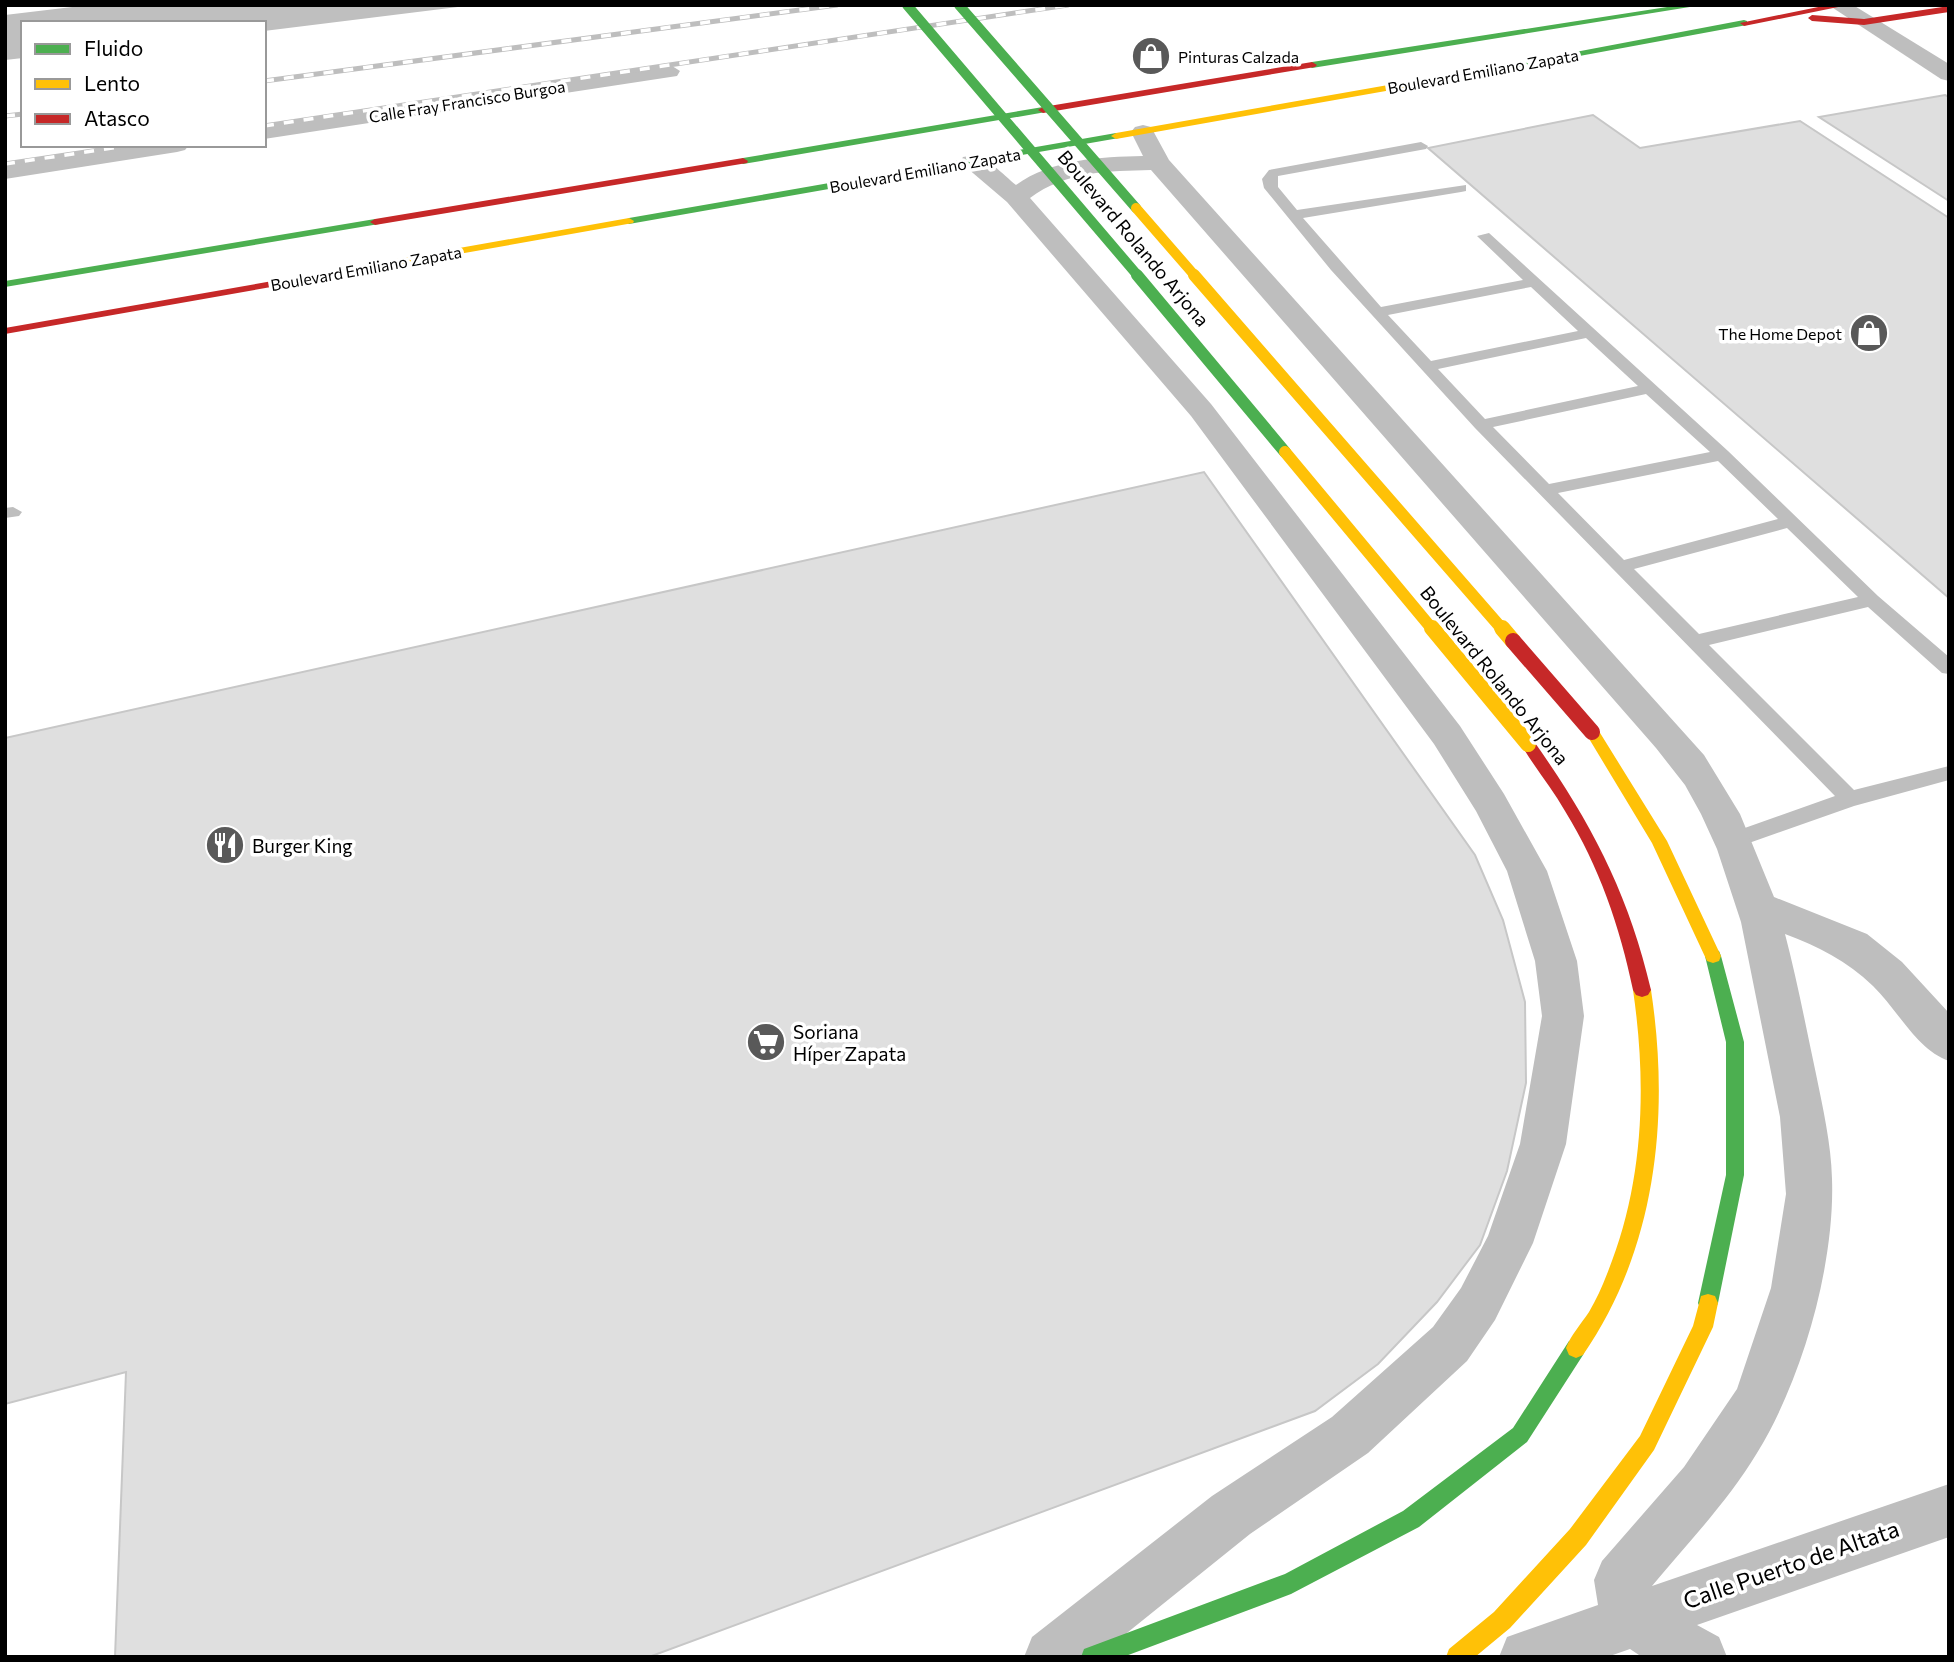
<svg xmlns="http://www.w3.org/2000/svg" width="1954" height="1662" font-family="Commissioner,sans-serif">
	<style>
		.water { fill: #bfbfbf }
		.building { fill: #dfdfdf; stroke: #c7c7c7; stroke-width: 2 }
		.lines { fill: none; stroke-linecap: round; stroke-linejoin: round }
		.lane { fill: #bebebe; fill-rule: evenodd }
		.street { fill: #bebebe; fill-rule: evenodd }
		.fast { fill: #4caf50; fill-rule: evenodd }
		.slow { fill: #ffc107; fill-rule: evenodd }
		.jam { fill: #c62828; fill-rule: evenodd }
		.rail-casing { stroke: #bebebe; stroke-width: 5 }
		.rail { stroke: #fff; stroke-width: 3.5; stroke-dasharray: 10; stroke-linecap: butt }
		.fast-bridge-far1 { stroke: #4caf50; stroke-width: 10 }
		.fast-bridge { stroke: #4caf50; stroke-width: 12 }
		.slow-bridge-far2 { stroke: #ffc107; stroke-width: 10 }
		.slow-bridge-far1 { stroke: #ffc107; stroke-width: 12 }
		.slow-bridge { stroke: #ffc107; stroke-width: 16 }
		.jam-bridge { stroke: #c62828; stroke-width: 16 }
		.labels { text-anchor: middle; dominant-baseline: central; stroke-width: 7; stroke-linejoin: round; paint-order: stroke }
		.far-poi-label { font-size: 16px; fill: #000; stroke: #fff; text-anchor: start }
		.far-street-label { font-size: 16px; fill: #000; stroke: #fff }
		.street-label { font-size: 19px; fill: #000; stroke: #fff }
		.poi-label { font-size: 19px; fill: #000; stroke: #fff; text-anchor: start }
		.near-street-label { font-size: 23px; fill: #000; stroke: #fff }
	</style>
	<rect width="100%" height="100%" fill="#fff"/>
	<!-- water -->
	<path class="water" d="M89,5h385l-210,26v-8h-241v35l-18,2v-45z"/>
	<!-- building -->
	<g class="building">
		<path d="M1945,95l4,2v104l-130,-84z"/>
		<path d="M1593,115l47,33 160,-27 149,97v380l-521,-450z"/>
		<path d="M1204,472l271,383 28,65 22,82 1,81 -19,88 -27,74 -43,57 -59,62 -63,47 -666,246h-534l11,-285 -121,32v-666z"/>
	</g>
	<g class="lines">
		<!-- lane -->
		<g class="lane">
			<path d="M1421,142l7,4 -2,3 -148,27v11l19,23 169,-25v6l-5,1 -158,26 78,89 142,-27 -46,-44 12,-3 239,218 150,145 71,61v17l-7,-1 -74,-66 -159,38 145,145 95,-24v14l-95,26 -122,43 -7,-2 -4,-6 4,-6 110,-39 -360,-368 -144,-158 -67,-82 -2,-9 7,-9zM1531,287l47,44 -147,30 -43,-46zM1586,338l52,48 -153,33 -47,-50zM1646,394l64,58 -161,32 -56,-57zM1718,461l60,58 -154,41 -66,-67zM1787,528l71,69 -159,37 -65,-65z"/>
			<path d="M13,507l9,5 -3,4 -14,2v-10z"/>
		</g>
		<!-- street -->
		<g class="street">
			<path d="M1853,5l96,59v17l-8,-2 -111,-73z"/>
			<path d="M669,64l11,7 -3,5 -413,63v-14z"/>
			<path d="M1143,125l8,2 18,33 535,595 36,59 34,83 93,37 35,28 47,51v48c-32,-11 -52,-52 -76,-75 -26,-25 -55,-40 -88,-52 12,46 21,93 31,140 7,35 15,69 16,105 3,86 -30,201 -75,274 -29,48 -69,90 -105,133l297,-102v53l-252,88 22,12 8,20h-85l-12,-8 -23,8h-108l8,-20 91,-32 -4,-25 8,-19 82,-94 53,-78 34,-101 15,-94 -6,-77 -39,-195 -24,-73 -16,-35 -16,-29 -29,-37 -505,-578c-42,1 -85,1 -121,28l181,206 249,322 44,68 43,77 30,90 7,55 -18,128 -33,99 -38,77 -28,41 -99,92 -118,81 -153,123h-73l8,-20 180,-141 120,-79 101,-90 28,-39 27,-52 32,-92 22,-128 -7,-55 -28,-90 -31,-60 -42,-67 -243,-328 -184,-214 -47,-40 3,-5c21,-5 38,16 53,28 36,-26 84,-28 127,-29l-12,-24 4,-5z"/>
			<path d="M129,145h60l-4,5 -8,2 -172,27v-14z"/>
		</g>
		<!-- fast -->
		<g class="fast">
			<path d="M1680,5h22l-390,63 -5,-3 5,-3z"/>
			<path d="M1744,20l3,1v4l-319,59 -5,-3z"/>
			<path d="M1043,107l3,1v4l-303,52 -5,-3 5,-3z"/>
			<path d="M1116,133l5,3 -2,2 -490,86 -5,-3 5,-3z"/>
			<path d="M375,219l5,3 -1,2 -374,63v-6z"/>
			<path d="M1713,949l6,2 2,5 23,86v133l-26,128 -3,7 -7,2 -7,-2 -3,-7 28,-128v-133l-21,-86 2,-5z"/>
			<path d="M1576,1338l7,3 3,7 -3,7 -56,87 -108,85 -128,67 -168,63h-42l3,-8 8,-3 193,-72 118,-63 110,-83 56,-87z"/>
		</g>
		<!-- slow -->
		<g class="slow">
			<path d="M1428,78l3,1v4l-315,56 -5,-3 5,-3z"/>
			<path d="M629,218l5,3 -1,2 -298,53 -5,-3 5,-3z"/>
			<path d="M1592,727l5,1 70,113 54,115 -2,5 -6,2 -6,-2 -55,-118 -67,-111z"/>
			<path d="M1642,983l6,2 3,5c19,125 6,258 -68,365l-7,3 -7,-3 -3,-7c5,-13 15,-24 23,-36 7,-12 13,-25 18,-38 37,-90 40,-189 26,-284l3,-5z"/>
			<path d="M1708,1294l7,2 3,7 -5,24 -59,123 -68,95 -76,83 -35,29h-29l3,-8 45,-37 76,-83 70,-93 53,-110 8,-30z"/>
		</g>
		<!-- jam -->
		<g class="jam">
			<path d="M1828,5h20l-104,21 -4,-3z"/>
			<path d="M1949,6v6l-85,13 -52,-4 -4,-3 4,-3 52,4z"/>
			<path d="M1312,62l5,3 -2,2 -272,46 -5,-3 5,-3z"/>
			<path d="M743,158l5,3 -1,2 -372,62 -5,-3 5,-3z"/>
			<path d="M335,270l4,1v4l-334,59v-6z"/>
			<path d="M1528,739l5,1c58,82 95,152 118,250l-3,5 -6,2 -6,-2 -3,-5c-13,-63 -34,-124 -68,-179 -13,-23 -31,-44 -44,-67z"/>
		</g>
		<!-- rail casing -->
		<g class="rail-casing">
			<g id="rail">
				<path d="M264,81l573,-76"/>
				<path d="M5,116l18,-2"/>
				<path d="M264,126l804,-121"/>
				<path d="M5,164l128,-19"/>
			</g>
		</g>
		<!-- rail -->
		<use href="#rail" class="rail"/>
		<!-- fast-bridge-far1 -->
		<g class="fast-bridge-far1">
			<path d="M907,5l232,272"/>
			<path d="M959,5l177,203"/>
		</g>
		<!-- fast-bridge -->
		<path class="fast-bridge" d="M1137,275l148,177"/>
		<!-- slow-bridge-far2 -->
		<path class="slow-bridge-far2" d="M1136,208l60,69"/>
		<!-- slow-bridge-far1 -->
		<g class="slow-bridge-far1">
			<path d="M1194,275l309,355"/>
			<path d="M1285,452l148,178"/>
		</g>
		<!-- slow-bridge -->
		<g class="slow-bridge">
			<path d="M1432,628l96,116"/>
			<path d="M1502,628l11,13"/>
		</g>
		<!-- jam-bridge -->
		<path class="jam-bridge" d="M1513,641l79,91"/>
	</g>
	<!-- icons -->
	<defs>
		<g id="shop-disc" transform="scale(2.0125)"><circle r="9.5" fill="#595959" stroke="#fff"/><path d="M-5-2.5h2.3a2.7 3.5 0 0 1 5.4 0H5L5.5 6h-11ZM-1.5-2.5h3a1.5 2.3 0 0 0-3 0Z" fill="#fff"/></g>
		<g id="restaurant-disc" transform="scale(2.0125)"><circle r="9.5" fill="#595959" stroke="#fff"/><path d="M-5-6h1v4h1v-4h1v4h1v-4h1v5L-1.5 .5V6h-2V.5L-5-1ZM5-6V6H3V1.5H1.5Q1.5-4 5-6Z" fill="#fff"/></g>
		<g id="supermarket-disc" transform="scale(2.0125)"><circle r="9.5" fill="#595959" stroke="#fff"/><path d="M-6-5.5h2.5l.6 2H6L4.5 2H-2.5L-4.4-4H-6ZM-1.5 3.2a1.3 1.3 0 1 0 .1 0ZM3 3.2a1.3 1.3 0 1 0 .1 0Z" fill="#fff"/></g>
	</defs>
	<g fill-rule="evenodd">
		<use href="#shop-disc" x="1151" y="56"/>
		<use href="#shop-disc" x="1869" y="333"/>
		<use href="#restaurant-disc" x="225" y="845"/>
		<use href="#supermarket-disc" x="766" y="1042"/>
	</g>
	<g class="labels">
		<!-- far-poi labels -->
		<g class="far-poi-label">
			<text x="1178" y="56">Pinturas Calzada</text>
			<text x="1842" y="333" text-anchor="end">The Home Depot</text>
		</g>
		<!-- far-street labels -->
		<g class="far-street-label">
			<text transform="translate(1483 71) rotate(-10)">Boulevard Emiliano Zapata</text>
			<text transform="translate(467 101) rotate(-9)">Calle Fray Francisco Burgoa</text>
			<text transform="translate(925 170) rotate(-10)">Boulevard Emiliano Zapata</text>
			<text transform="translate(366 268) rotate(-10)">Boulevard Emiliano Zapata</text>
		</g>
		<!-- street labels -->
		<g class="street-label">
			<text transform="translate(1134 238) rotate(50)">Boulevard Rolando Arjona</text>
			<text transform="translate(1495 675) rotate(51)">Boulevard Rolando Arjona</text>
		</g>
		<!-- poi labels -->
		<g class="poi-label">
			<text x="252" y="845">Burger King</text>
			<text x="793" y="1031">Soriana<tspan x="793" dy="22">Híper Zapata</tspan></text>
		</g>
		<!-- near-street labels -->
		<g class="near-street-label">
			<text transform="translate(1791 1564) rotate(-19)">Calle Puerto de Altata</text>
		</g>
	</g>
	<!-- border -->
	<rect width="1954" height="1662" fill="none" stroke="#000000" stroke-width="14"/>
	<!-- legend -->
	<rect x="21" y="21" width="245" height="126" fill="#ffffff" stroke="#999999" stroke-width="2"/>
	<rect x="35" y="44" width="35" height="10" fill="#4caf50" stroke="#999999" stroke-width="2"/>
	<text x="84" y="56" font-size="21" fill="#000000">Fluido</text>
	<rect x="35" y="79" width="35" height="10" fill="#ffc107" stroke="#999999" stroke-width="2"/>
	<text x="84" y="91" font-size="21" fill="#000000">Lento</text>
	<rect x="35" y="114" width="35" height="10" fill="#c62828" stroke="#999999" stroke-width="2"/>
	<text x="84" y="126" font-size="21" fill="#000000">Atasco</text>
</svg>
